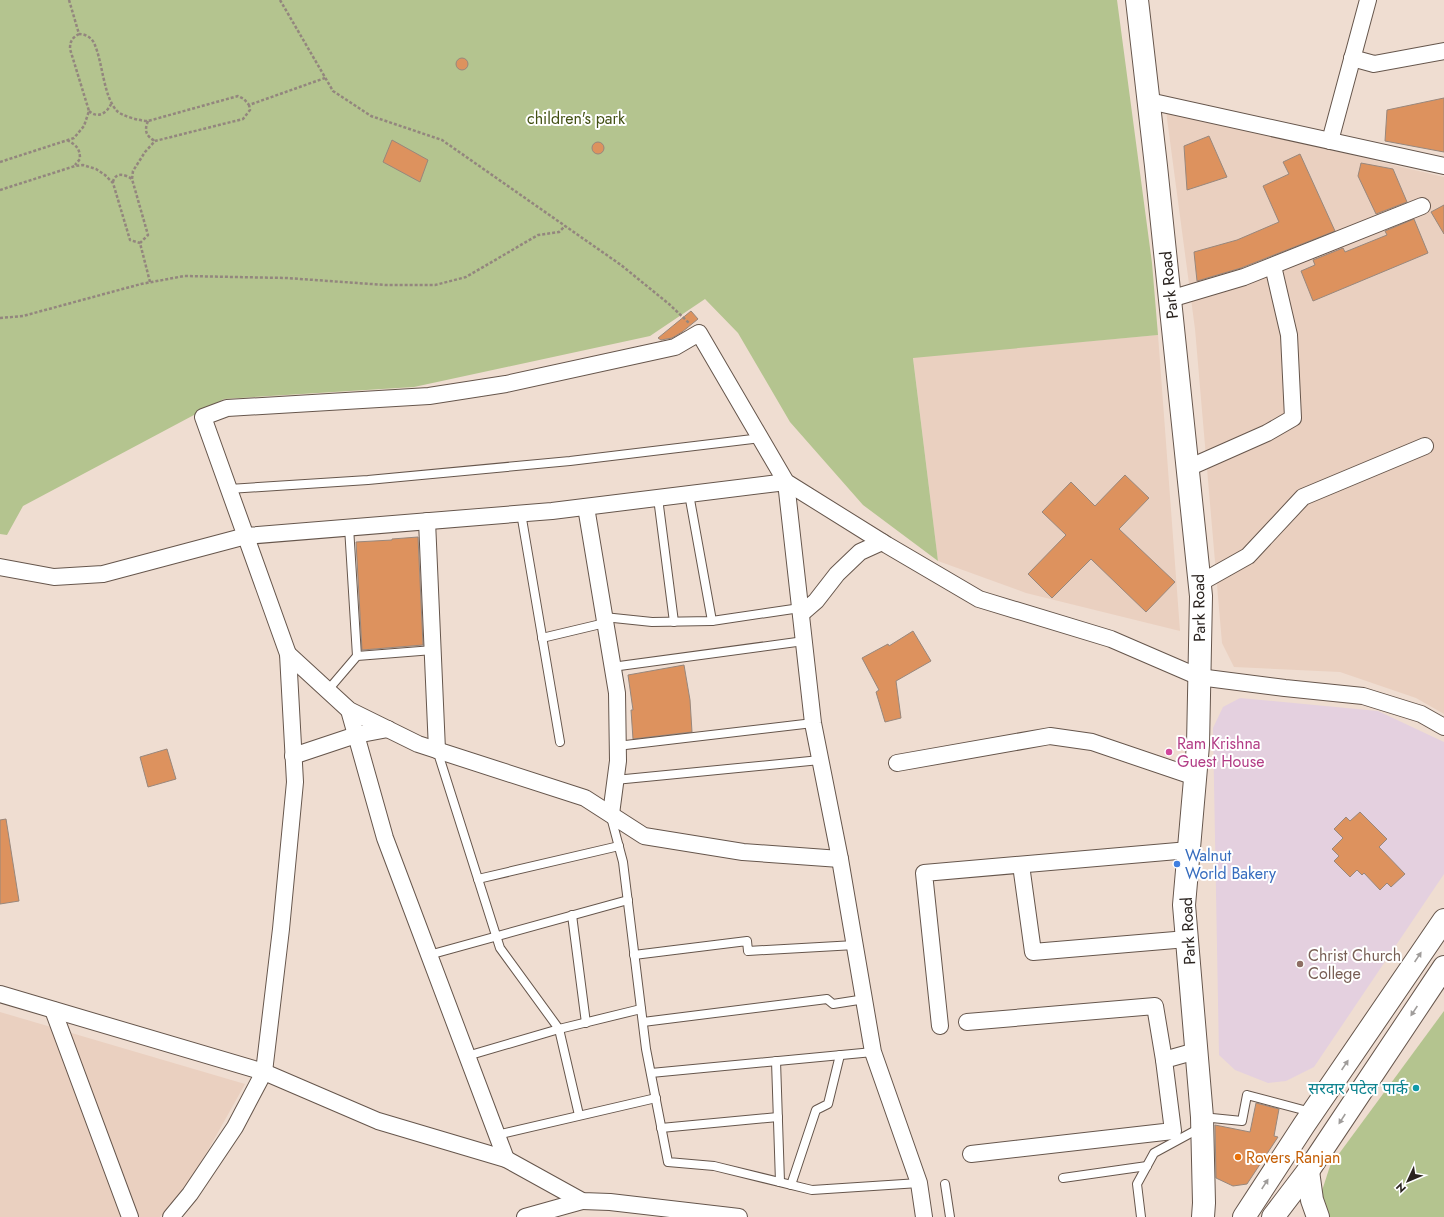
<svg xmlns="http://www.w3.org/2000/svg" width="1444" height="1217" font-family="Jost,'Noto Sans Devanagari',sans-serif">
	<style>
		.built { fill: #ead0c0 }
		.education { fill: #e4d0df }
		.green { fill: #b4c48f }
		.building { fill: #dd925e; stroke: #98877c }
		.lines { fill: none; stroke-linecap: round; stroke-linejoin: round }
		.lane-casing { stroke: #66564c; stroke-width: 10 }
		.street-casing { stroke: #66564c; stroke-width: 18 }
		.secondary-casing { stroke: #66564c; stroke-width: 24 }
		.primary-casing { stroke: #66564c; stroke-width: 24 }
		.path { stroke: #93867e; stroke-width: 2.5; stroke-dasharray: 3 2; stroke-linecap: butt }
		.lane { stroke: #fff; stroke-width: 8 }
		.street { stroke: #fff; stroke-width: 16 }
		.secondary { stroke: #fff; stroke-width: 22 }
		.primary { stroke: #fff; stroke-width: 22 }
		.oneway { fill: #9f9c9a }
		.hotel-dot { fill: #d1479c; stroke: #fff; stroke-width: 1.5 }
		.shop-dot { fill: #3f7fe0; stroke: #fff; stroke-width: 1.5 }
		.education-dot { fill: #8d6e63; stroke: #fff; stroke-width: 1.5 }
		.culture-dot { fill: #0f9aa8; stroke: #fff; stroke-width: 1.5 }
		.food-dot { fill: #e8710a; stroke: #fff; stroke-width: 1.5 }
		.labels { text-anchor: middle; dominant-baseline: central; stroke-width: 4; stroke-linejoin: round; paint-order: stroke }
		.park-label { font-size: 16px; fill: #425013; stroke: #fff }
		.street-label { font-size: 16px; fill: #2a231f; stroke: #fff }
		.hotel-label { font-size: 16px; fill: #b23c85; stroke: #fff; text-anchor: start }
		.shop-label { font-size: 16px; fill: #366cbe; stroke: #fff; text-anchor: start }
		.education-label { font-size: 16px; fill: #785e54; stroke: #fff; text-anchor: start }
		.culture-label { font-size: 16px; fill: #0d838f; stroke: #fff; text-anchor: end }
		.food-label { font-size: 16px; fill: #c56008; stroke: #fff; text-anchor: start }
	</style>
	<rect width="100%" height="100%" fill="#efddd1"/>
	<!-- built -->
	<g class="built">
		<path d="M1166,111l278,66v537l-28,-16 -76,-26 -106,-5 -12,-24 -27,-314z"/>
		<path d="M1158,335l22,296 -154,-38 -88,-32 -25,-204z"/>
		<path d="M0,1012l245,72 -52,93 -33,40h-160z"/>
	</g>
	<!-- education -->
	<path class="education" d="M1240,698l138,13 66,31v132l-130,193 -28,14 -18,2 -33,-13 -16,-15 -6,-327 10,-21z"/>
	<!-- green -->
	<g class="green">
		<path d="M0,0h1117l35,263 6,72 -245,23 25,203 -75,-56 -73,-83 -52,-89 -33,-34 -55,37 -236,51 -190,12 -201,107 -16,29 -7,-1z"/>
		<path d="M1444,1011v206h-122l-4,-14 12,-37z"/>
	</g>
	<!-- building -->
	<g class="building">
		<circle cx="462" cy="64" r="6"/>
		<path d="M1444,98v54l-59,-11 2,-31z"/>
		<path d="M1209,136l18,41 -40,13 -3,-44z"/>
		<path d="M392,140l36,20 -8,22 -37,-20z"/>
		<circle cx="598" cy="148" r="6"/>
		<path d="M1300,154l35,77 -94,37 -44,13 -3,-29 43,-12 42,-18 -16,-36 26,-12 -6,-12z"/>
		<path d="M1361,163l32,6 14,33 -31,12 -18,-38z"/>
		<path d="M1444,205v29l-13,-22z"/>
		<path d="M1414,219l14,34 -115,48 -12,-30 14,-6 -2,-5 30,-12 2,4 42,-17 -2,-4z"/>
		<path d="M691,311l7,8 -16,13 -10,6 -11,2 -3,-2z"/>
		<path d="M1125,475l24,23 -30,31 56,53 -29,30 -55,-53 -39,39 -24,-24 38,-39 -24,-23 29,-30 24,24z"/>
		<path d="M418,537l5,108 -61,5 -6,-108 36,-2v-1z"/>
		<path d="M913,631l18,30 -35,20 5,37 -16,4 -9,-30 3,-2 -17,-32 26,-14 1,2z"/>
		<path d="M684,665l6,35 2,32 -59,7 -2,-29h2l-5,-35z"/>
		<path d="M167,749l9,30 -28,8 -8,-30z"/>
		<path d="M1360,812l27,27 -8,8 26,27 -14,13 -4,-4 -7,7 -16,-17 -2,2 -5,-5 -7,7 -16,-16 5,-5 -7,-7 11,-11 -9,-9 12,-12 4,4z"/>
		<path d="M6,819l13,82 -19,3v-84z"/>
		<path d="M1256,1103l23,6 -5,27 4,1 -31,47 -14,2 -17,-8 -1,-53 35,7z"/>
	</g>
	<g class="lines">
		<!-- lane casing -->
		<g class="lane-casing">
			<g id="lane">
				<path d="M229,489l139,-9 202,-19 191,-23"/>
				<path d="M689,494l23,127"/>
				<path d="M658,498l16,124"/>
				<path d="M521,513l39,229"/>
				<path d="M349,527l8,129"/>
				<path d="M604,617l48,5 60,-1 88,-13"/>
				<path d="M542,638l63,-15"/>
				<path d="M612,667l192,-26"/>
				<path d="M328,690l29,-34 76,-6"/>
				<path d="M617,746l196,-23"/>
				<path d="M437,750l63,198 59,81 20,86"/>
				<path d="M615,780l205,-20"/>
				<path d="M611,817l12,45 23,187 22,113 46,4 98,24 107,-7"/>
				<path d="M478,879l141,-33"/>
				<path d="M572,915l14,108"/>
				<path d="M429,955l199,-55"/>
				<path d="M634,955l113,-14 1,10 107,-6"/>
				<path d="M643,1022l184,-23 6,5 32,-5"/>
				<path d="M467,1056l92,-27 82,-20"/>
				<path d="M776,1061l4,121"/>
				<path d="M651,1073l222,-21"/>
				<path d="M1202,1117l40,4 5,-26 64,17"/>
				<path d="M661,1128l117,-11"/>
				<path d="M497,1135l159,-37"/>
				<path d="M1063,1178l84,-12"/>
				<path d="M945,1184l5,33"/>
				<path d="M791,1185l25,-75 12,-6 12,-49"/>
				<path d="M1141,1217l-4,-33 17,-31 46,-25"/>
			</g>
		</g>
		<!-- street casing -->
		<g class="street-casing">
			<g id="street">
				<path d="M1352,58l22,6 70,-13"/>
				<path d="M1149,101l295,65"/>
				<path d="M1330,141l38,-141"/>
				<path d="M1170,299l74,-22 178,-71"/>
				<path d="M1188,468l79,-35 26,-15 -4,-83 -16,-69"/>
				<path d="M586,507l31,186 1,68 -7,53"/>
				<path d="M427,521l10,229"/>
				<path d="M0,567l54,10 49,-3 143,-38 306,-25 234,-29 27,241 27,136 33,193 46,131 5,34"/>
				<path d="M1200,583l48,-27 55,-59 122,-51"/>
				<path d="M801,614l15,-13 21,-27 23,-22 22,-10"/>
				<path d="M288,654l61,56 69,34 167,54 59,38 99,16 97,7"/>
				<path d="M349,710l36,128 121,321"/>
				<path d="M293,756l63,-21 32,-6"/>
				<path d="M897,763l153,-27 42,6 103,35"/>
				<path d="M1021,865l12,87 154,-13"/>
				<path d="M0,994l264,78 114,49 128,38 76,42 28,1 129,15"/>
				<path d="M53,1010l77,207"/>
				<path d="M967,1022l188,-16 9,54"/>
				<path d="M940,1026l-16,-153 265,-23"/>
				<path d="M971,1154l202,-23 -9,-71 32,-9"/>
				<path d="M171,1217l19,-23 45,-67 29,-55 17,-143 14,-147 -7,-128 -85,-237 24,-9 202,-12 77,-12 169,-37 24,-14 87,149 101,63 92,54 132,40 88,38 86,11 78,8 58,18 23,13"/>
				<path d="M525,1217l57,-16"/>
			</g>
		</g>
		<!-- secondary casing -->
		<g class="secondary-casing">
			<path id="secondary" d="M1137,0l19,166 45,430 -3,149 -14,160 18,212 2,86 -1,14"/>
		</g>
		<!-- primary casing -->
		<g class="primary-casing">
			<g id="primary">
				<path d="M1308,1171l4,29 6,17"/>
				<path d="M1244,1217l60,-92 140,-205"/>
				<path d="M1273,1217l35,-46 136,-204"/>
			</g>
		</g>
		<!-- path -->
		<g class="path">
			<path d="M69,0l10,34c6,0 12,3 15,9 9,19 9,53 23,68 5,5 23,10 31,10l90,-25 6,3 5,6 76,-27"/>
			<path d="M280,0l53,91 38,25 71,24 179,125 48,39 20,19"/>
			<path d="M89,111c9,8 18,2 22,-7"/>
			<path d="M148,121c-4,10 -2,15 7,20"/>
			<path d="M67,140c9,5 13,8 13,19l-5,6"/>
			<path d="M0,162l74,-24 10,-12 5,-15 -19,-62c0,-8 2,-11 9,-15"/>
			<path d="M113,182c2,-10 12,-8 19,-3"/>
			<path d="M0,190l75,-24 8,-1 13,4 9,6 8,8 17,57 10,3"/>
			<path d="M150,282l-10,-39 8,-8 -16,-56 1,-8 12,-19 10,-11 88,-22 7,-9 -1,-5"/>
			<path d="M0,318l23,-2 118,-32 43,-8 103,2 98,7h50l31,-8 72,-42 21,-3 6,-6"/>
		</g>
		<!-- lane -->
		<use href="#lane" class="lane"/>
		<!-- street -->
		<use href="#street" class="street"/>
		<!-- secondary -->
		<use href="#secondary" class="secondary"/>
		<!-- primary -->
		<use href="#primary" class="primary"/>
	</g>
	<!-- one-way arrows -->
	<defs><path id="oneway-solid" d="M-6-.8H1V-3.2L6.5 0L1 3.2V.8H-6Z"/></defs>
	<g class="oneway">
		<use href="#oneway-solid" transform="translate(1418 957) rotate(-56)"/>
		<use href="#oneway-solid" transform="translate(1414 1011) rotate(124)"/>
		<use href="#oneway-solid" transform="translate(1345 1065) rotate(-56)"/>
		<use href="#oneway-solid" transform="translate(1342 1119) rotate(123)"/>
		<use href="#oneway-solid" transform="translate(1265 1184) rotate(-57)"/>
	</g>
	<!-- markers -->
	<circle class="hotel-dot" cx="1169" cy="752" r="4"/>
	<circle class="shop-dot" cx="1177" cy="864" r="4"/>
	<circle class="education-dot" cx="1300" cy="964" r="4"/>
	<circle class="culture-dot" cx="1416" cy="1088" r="4"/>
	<circle class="food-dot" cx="1238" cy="1157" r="4"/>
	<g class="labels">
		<!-- park labels -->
		<g class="park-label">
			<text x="576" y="118">children's park</text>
		</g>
		<!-- street labels -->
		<g class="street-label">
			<text transform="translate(1169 285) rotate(-96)">Park Road</text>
			<text transform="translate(1199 608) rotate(-91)">Park Road</text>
			<text transform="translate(1188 931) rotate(-93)">Park Road</text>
		</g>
		<!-- hotel labels -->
		<g class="hotel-label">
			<text x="1177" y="743">Ram Krishna<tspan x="1177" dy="18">Guest House</tspan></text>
		</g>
		<!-- shop labels -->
		<g class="shop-label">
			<text x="1185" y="855">Walnut<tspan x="1185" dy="18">World Bakery</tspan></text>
		</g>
		<!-- education labels -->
		<g class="education-label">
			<text x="1308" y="955">Christ Church<tspan x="1308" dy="18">College</tspan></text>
		</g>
		<!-- culture labels -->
		<g class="culture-label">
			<text x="1408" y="1088">सरदार पटेल पार्क</text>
		</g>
		<!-- food labels -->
		<g class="food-label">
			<text x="1246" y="1157">Rovers Ranjan</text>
		</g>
	</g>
	<!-- north arrow -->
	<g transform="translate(1408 1181) rotate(226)" stroke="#ffffff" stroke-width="3" paint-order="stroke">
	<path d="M0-3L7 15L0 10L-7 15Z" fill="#2a231f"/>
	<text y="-6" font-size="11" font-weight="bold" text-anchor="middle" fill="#2a231f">N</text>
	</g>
</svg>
